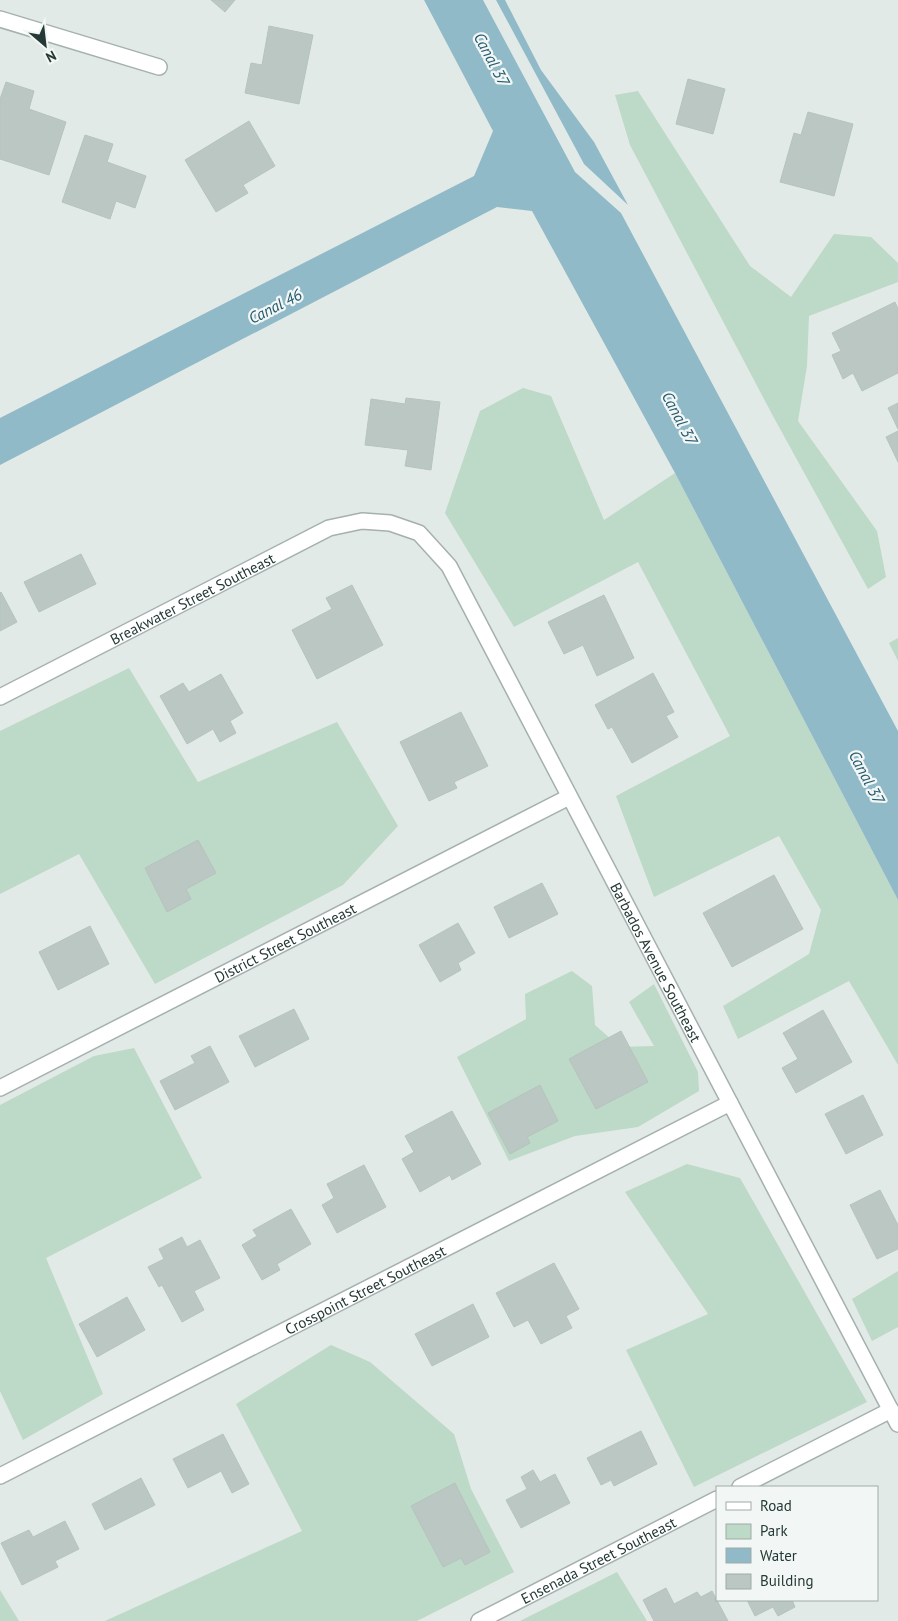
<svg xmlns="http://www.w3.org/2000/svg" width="898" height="1621" font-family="'PT Sans',sans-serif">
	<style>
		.green { fill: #bdd9c8 }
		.water { fill: #91bac8 }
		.building { fill: #bbc7c3; stroke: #b5c3bf }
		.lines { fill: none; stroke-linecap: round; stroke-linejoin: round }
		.minor-casing { stroke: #a5b1ae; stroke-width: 18 }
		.minor { stroke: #fff; stroke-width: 15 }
		.labels { text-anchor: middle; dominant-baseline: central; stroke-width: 4.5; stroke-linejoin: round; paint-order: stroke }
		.street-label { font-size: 15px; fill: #243935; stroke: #f2f7f5 }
		.water-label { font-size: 16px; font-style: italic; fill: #265a6d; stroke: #f2f7f5 }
	</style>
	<rect width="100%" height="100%" fill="#e2eae7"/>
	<!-- green -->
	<g class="green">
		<path d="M638,91l112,175 41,31 43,-63 37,3 27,26v19l-89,34 -2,50 -9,55 79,110 9,46 -18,12 -95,-173 -143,-271 -15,-50z"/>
		<path d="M523,388l28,8 53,124 71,-47 223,427v165l-49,-84 -111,58 -15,-33 86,-52 12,-44 -42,-74 -125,61 -38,-101 114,-60 -92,-174 -124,65 -69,-114 35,-102z"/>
		<path d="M898,638v23l-9,-18z"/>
		<path d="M129,668l69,114 139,-60 61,104 -55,59 -188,99 -76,-130 -79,40v-163z"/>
		<path d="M572,971l20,15 3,39 25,22 34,-1 -25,-44 25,-18 44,88 1,19 -61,36 -63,9 -66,25 -52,-104 69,-38 -1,-25z"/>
		<path d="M134,1048l68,130 -156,80 57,136 -80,46 -23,-49v-286l94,-49z"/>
		<path d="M687,1164l53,14 127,224 -173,85 -68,-137 82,-36 -83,-122z"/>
		<path d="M898,1271v56l-26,14 -20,-42z"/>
		<path d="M331,1345l39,17 84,72 17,55 43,83 -97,49h-312l197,-90 -66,-127z"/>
		<path d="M617,1572l30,49h-127z"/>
		<path d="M0,1590l19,31h-19z"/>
	</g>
	<!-- water -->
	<g class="water">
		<path d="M424,0h59l92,172 46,41 277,518v169l-223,-427 -143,-262 -35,-4 -497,258v-47l474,-242 19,-45z"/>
		<path d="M496,0h9l36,70 53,72 34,63 -44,-41z"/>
	</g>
	<!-- building -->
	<g class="building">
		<path d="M211,0h24l-10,12z"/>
		<path d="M269,26l44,9 -14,69 -54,-11 6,-30 11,2z"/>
		<path d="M688,79l37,10 -12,45 -37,-10z"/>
		<path d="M6,82l28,9 -5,18 37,13 -17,53 -49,-16v-60z"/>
		<path d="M808,112l45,12 -19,72 -54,-14 14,-49 7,2z"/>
		<path d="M249,121l26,45 -32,19 5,8 -32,19 -31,-52z"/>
		<path d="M85,135l28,9 -6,18 39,14 -11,32 -19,-7 -6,18 -48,-17z"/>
		<path d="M895,302l3,7v64l-36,18 -9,-18 -10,6 -11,-24 9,-4 -9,-18z"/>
		<path d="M406,398l34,4 -9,68 -26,-4 3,-16 -43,-5 6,-46 34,5z"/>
		<path d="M898,403v26l-10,-21z"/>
		<path d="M898,431v31l-12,-25z"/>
		<path d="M81,554l15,30 -57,28 -15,-30z"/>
		<path d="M352,585l31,60 -66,34 -25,-49 40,-21 -6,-11z"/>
		<path d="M1,592l16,30 -17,9v-38z"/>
		<path d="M604,595l30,63 -37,18 -14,-31 -19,9 -16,-32z"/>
		<path d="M653,673l21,39 -8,4 12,21 -46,26 -20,-36 -4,2 -13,-24z"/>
		<path d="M221,674l22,39 -13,8 6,12 -16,9 -7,-13 -26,15 -27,-48 23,-13 6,9z"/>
		<path d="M461,712l27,54 -34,16 3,6 -28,13 -29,-59z"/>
		<path d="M198,840l18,33 -30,16 5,10 -24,13 -22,-44z"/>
		<path d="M774,875l29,54 -71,38 -29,-54z"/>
		<path d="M542,883l16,31 -49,24 -15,-31z"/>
		<path d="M458,923l17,30 -17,10 3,7 -21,12 -21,-37z"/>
		<path d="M90,926l19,38 -51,26 -19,-38z"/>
		<path d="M294,1009l15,30 -54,28 -16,-31z"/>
		<path d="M823,1010l29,52 -56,31 -14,-25 16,-9 -15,-26z"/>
		<path d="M621,1031l27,51 -52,27 -27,-50z"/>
		<path d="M210,1046l19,36 -54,28 -15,-29 35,-18 -4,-7z"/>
		<path d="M540,1085l18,36 -31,16 3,6 -20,11 -22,-41z"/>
		<path d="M863,1095l20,40 -37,19 -21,-40z"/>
		<path d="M452,1111l29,53 -29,16 -2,-5 -30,17 -18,-33 12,-7 -9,-16z"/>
		<path d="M364,1165l22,42 -49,26 -15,-28 12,-7 -7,-14z"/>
		<path d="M880,1190l18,35v24l-21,10 -27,-54z"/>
		<path d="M291,1209l20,35 -34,20 3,6 -18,10 -20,-35 15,-9 -4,-6z"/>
		<path d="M182,1237l5,10 13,-7 20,38 -26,13 10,19 -22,12 -20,-37 -3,2 -11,-20 16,-8 -5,-10z"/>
		<path d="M554,1263l25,46 -13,7 6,12 -31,16 -13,-24 -14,7 -18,-34z"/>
		<path d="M127,1297l18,33 -48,27 -18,-33z"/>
		<path d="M473,1304l16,33 -57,29 -17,-32z"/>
		<path d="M641,1431l16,33 -43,22 -3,-6 -10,5 -14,-27z"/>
		<path d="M223,1434l26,50 -17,9 -11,-22 -33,17 -15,-29z"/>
		<path d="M533,1470l7,12 15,-8 15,29 -49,25 -15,-28 21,-11 -6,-12z"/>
		<path d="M141,1478l14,27 -50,25 -13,-26z"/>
		<path d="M455,1483l35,69 -25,13 -4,-7 -18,9 -32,-61z"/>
		<path d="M65,1521l14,28 -24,12 3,6 -36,18 -21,-42 28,-13 4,7z"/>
		<path d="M666,1588l8,16 23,-12 4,5 11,-6 16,30h-74l-11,-21z"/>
		<path d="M747,1600h45l3,7 -17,9 -5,-9 -18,9z"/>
	</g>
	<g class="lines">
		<!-- minor casing -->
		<g class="minor-casing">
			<g id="minor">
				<path d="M0,19l159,48"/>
				<path id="s1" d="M0,697l329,-169 33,-7 28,2 29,10 30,33 449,858"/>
				<path id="s2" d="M0,1088l569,-291"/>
				<path id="s3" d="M0,1476l730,-373"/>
				<path d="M740,1487l151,-77"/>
				<path id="s4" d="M479,1621l238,-122"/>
			</g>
		</g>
		<!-- minor -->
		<use href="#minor" class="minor"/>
	</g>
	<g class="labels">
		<!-- street labels -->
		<g class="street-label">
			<text stroke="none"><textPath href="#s1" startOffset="216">Breakwater Street Southeast</textPath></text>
			<text stroke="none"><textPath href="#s2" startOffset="320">District Street Southeast</textPath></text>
			<text stroke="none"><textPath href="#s1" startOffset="954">Barbados Avenue Southeast</textPath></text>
			<text stroke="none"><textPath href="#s3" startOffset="410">Crosspoint Street Southeast</textPath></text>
			<text stroke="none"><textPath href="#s4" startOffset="134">Ensenada Street Southeast</textPath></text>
		</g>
		<!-- water labels -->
		<g class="water-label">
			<text transform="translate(492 59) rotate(62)">Canal 37</text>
			<text transform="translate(275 306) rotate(-27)">Canal 46</text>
			<text transform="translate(680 418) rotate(62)">Canal 37</text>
			<text transform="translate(867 777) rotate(62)">Canal 37</text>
		</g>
	</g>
	<!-- legend -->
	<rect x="716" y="1486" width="162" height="115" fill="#f2f7f5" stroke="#a0aba8"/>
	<rect x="726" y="1502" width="25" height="8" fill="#ffffff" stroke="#a0aba8"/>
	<text x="760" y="1511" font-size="15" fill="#243935">Road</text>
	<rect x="726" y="1524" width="25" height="15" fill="#bdd9c8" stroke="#a0aba8"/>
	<text x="760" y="1536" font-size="15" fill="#243935">Park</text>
	<rect x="726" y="1548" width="25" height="15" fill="#91bac8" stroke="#a0aba8"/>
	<text x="760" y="1561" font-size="15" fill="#243935">Water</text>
	<rect x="726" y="1574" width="25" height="15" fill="#bbc7c3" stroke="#a0aba8"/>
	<text x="760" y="1586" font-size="15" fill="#243935">Building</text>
	<!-- north arrow -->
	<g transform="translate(45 45) rotate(152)" stroke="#f2f7f5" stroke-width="4" paint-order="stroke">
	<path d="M0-4L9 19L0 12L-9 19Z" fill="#243935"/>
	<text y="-8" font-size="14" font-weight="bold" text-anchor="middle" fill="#243935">N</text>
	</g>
</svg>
